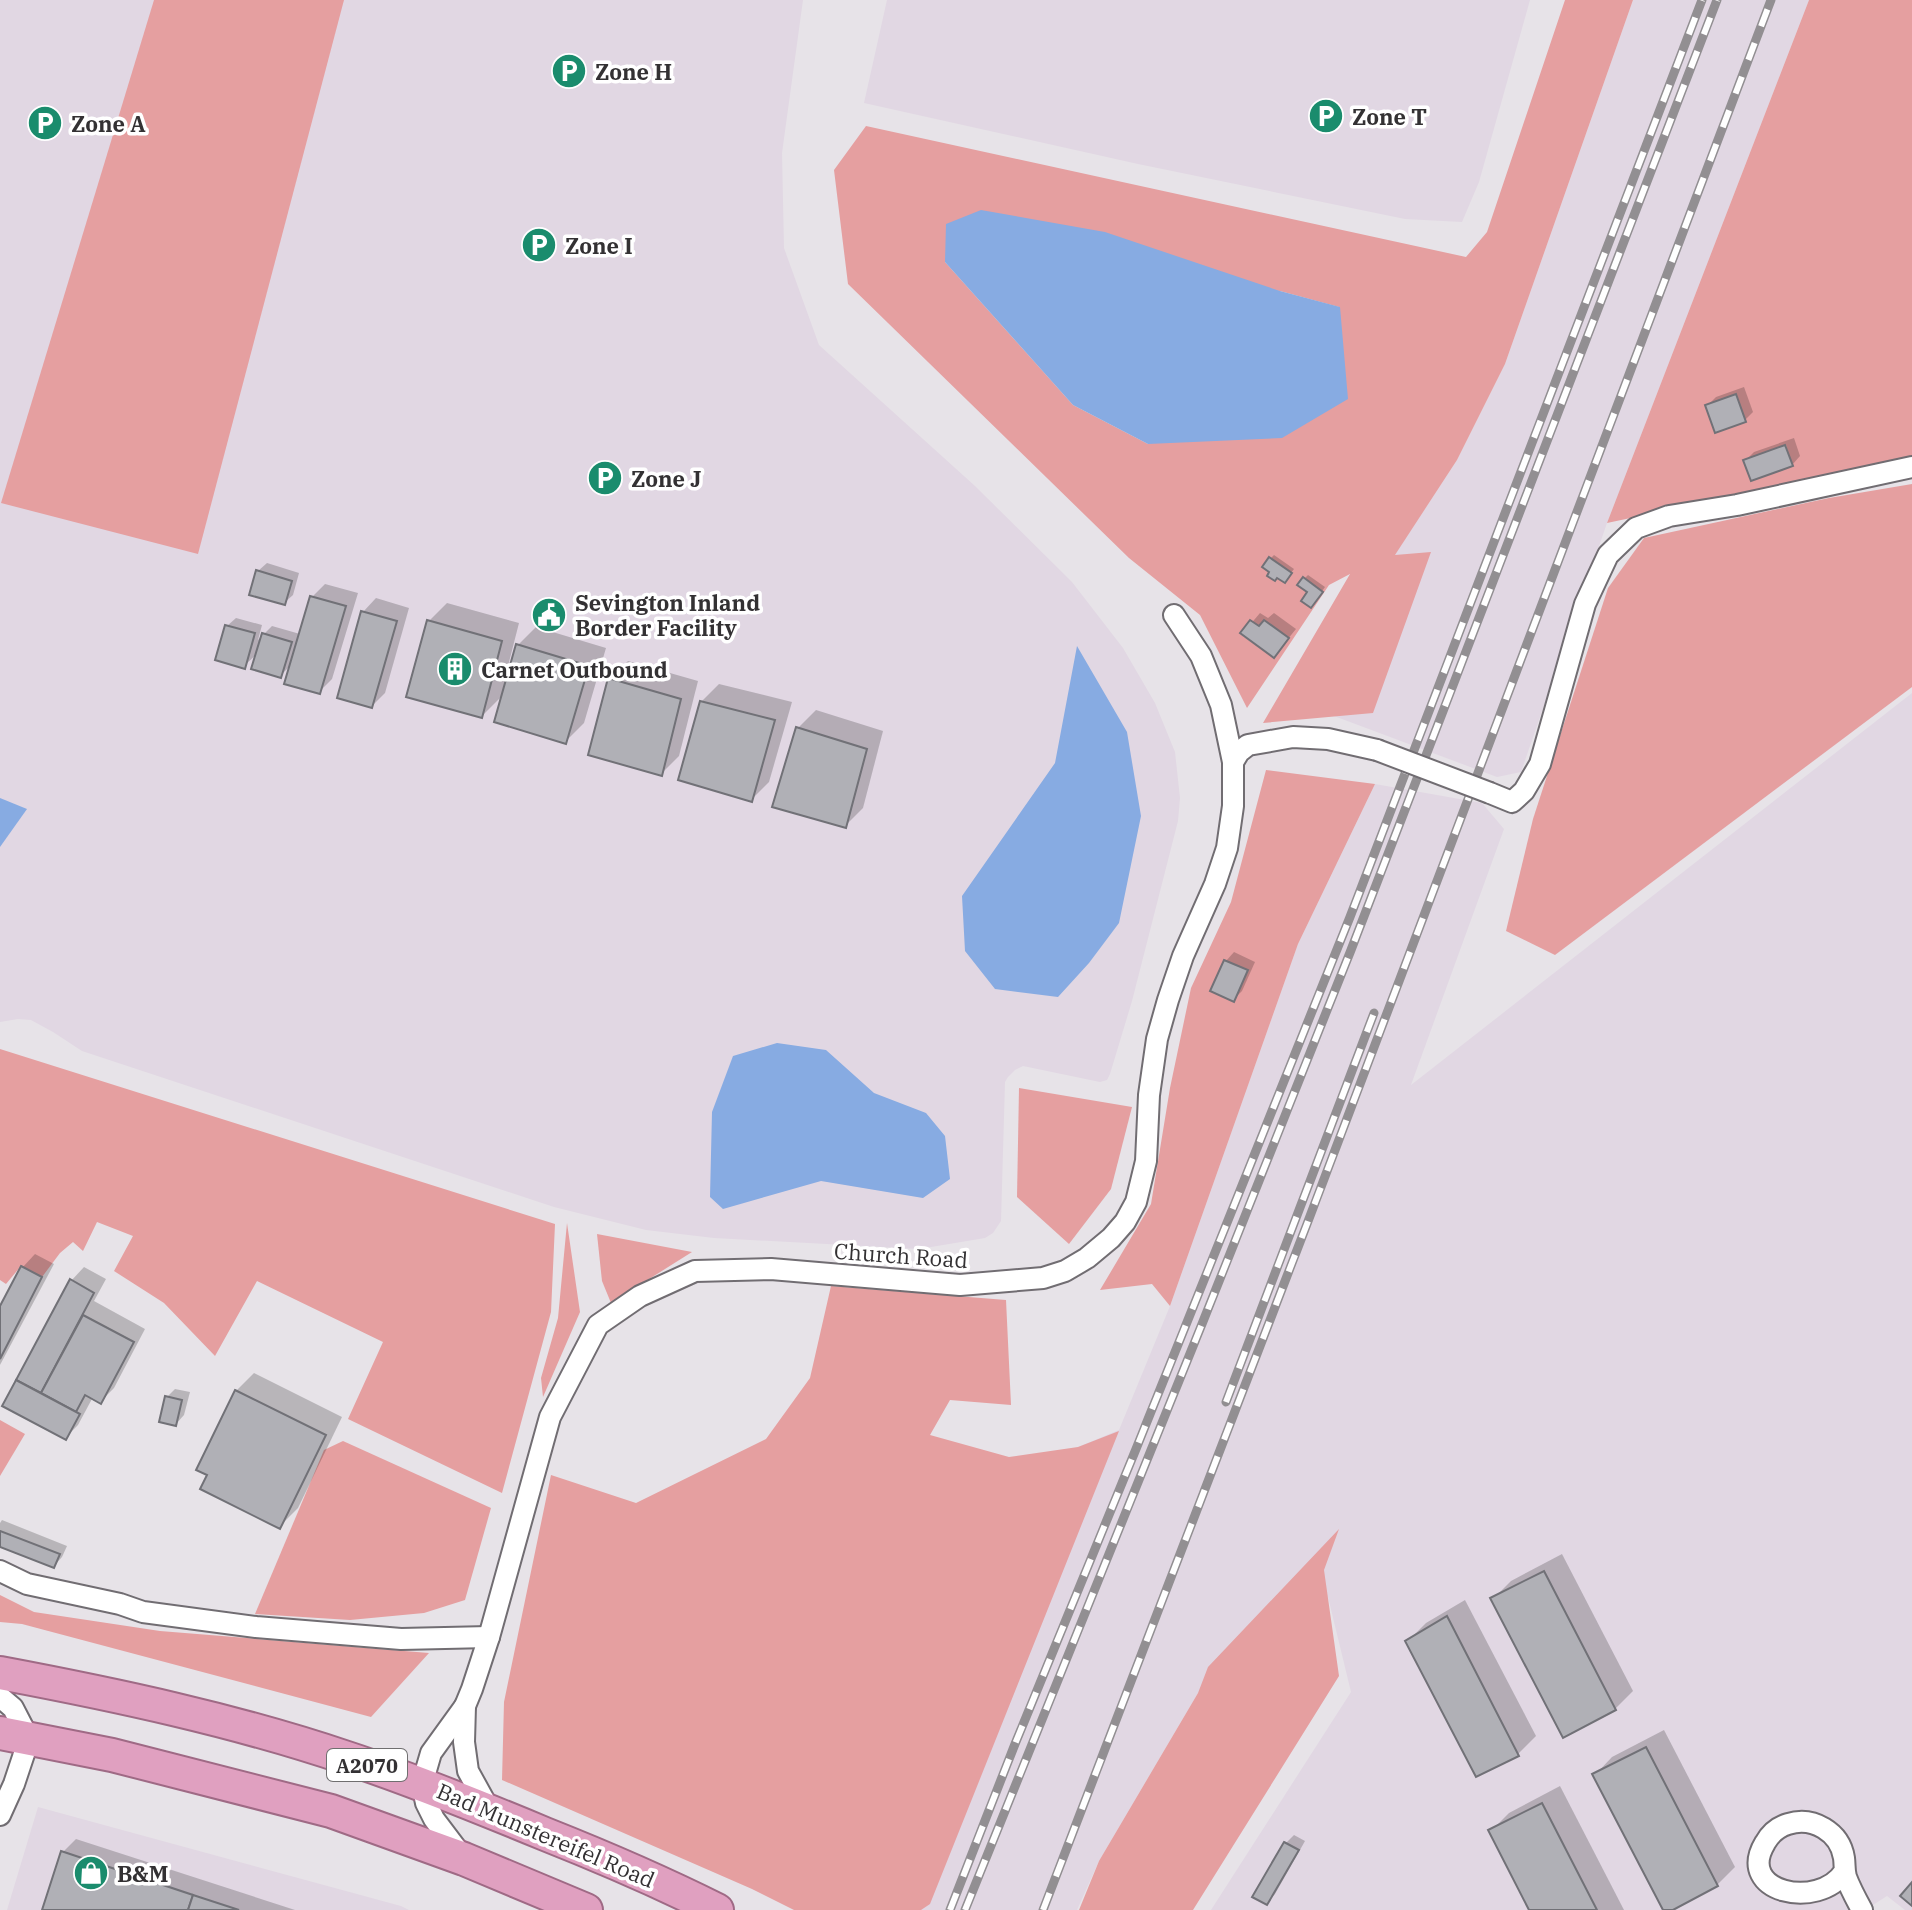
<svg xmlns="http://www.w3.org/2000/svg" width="1912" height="1910" font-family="'IBM Plex Serif',serif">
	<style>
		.built { fill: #e1d7e3 }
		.green { fill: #e59fa0; fill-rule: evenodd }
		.water { fill: #87abe2 }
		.shadow { fill: #0003 }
		.building { fill: #b0b0b6; stroke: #717177; stroke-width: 2 }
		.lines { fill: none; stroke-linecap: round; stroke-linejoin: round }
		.minor-casing { stroke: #716d72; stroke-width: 24 }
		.trunk-casing { stroke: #9f6a85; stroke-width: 36 }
		.minor { stroke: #fff; stroke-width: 20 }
		.trunk { stroke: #e0a0c0; stroke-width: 32 }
		.rail-casing { stroke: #928f92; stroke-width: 9 }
		.rail { stroke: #fff; stroke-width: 6; stroke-dasharray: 18; stroke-linecap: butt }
		.minor-bridge-casing { stroke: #716d72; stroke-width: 24; stroke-linecap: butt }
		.minor-bridge { stroke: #fff; stroke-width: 20 }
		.labels { text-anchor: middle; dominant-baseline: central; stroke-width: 7; stroke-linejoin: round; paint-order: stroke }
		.shield { fill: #fff; stroke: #706f70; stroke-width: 2 }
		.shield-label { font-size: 20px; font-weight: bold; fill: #333133 }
		.poi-label { font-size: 22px; font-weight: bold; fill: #333133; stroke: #fff; text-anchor: start }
		.street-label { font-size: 22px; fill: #333133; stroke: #fff }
	</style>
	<rect width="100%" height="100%" fill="#e7e3e8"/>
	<!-- built -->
	<g class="built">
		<path d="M0,0h803l-21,153 2,95 35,97 156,141 97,96 51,66 32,55 20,49 5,46 -2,23 -46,180 -22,73 -3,6 -7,2 -77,-16 -8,4 -7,7 -3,5 -4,139 -8,12 -8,5 -66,11 -205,-11 -68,-8 -92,-23 -472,-156 -29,-19 -22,-12 -13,-1 -18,3z"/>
		<path d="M887,0h643l-51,182 -17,40 -57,-3 -267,-55 -274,-61z"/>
		<path d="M1633,0h176l-202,523 -86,249 -24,5 -163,-61 60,-160 63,-96 48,-96z"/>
		<path d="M1912,693v1217h-7l-18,-14 -22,14h-654l140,-218 -23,-95 -130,96 -99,168 -22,49h-209l210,-463 41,-17 51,-124 128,-362 77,-160 107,19 22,26 -93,256z"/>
		<path d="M38,1807l363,99 8,4h-402z"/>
	</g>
	<!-- green -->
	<g class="green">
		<path d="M154,0h190l-146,554 -197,-51z"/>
		<path d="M1565,0h68l-128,364 -48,96 -62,95 36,-3 -58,161 -110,10 87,-149 -21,11 -82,123 -47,-93 -71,-57 -281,-274 -14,-114 32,-44 600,131 21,-25zM945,262l335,29 59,16 -191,137 -75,-39zM1250,620l9,6 5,-6 25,18 -15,20 -34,-24z"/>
		<path d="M1809,0h103v462l-60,9 -245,52zM1735,394l11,28 -31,11 -10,-27zM1786,445l6,21 -42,14 -6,-20z"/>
		<path d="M1912,484v203l-357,268 -49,-24 27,-112 75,-231 36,-50 185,-40z"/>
		<path d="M1266,770l109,14 -77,160 -128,362 -18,-22 -52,6 51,-86 19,-116 21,-100 40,-86z"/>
		<path d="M0,1049l555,175 -4,88 -49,181 -154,-74 35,-77 -126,-61 -42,75 -51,-53 -50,-32 19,-35 -36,-14 -14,29 -10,-9 -13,11 -18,24 -21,-11 -15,18 -6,-4z"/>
		<path d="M1019,1088l113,19 -21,82 -42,55 -52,-47z"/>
		<path d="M567,1223l13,89 -37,85 -2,-19 17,-60z"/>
		<path d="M597,1234l95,18 -81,51 -9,-22z"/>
		<path d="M831,1286l175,14 5,105 -61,-5 -20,35 79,22 69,-10 41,-16 -189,473 -9,6h-127l-42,-21 -250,-109 2,-78 47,-227 85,28 130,-64 44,-61z"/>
		<path d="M0,1420l25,14 -25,42z"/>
		<path d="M343,1441l148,67 -26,92 -41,13 -74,7 -95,-6 69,-164z"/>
		<path d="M1339,1529l-15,41 15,106 -146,234h-114l20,-49 99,-168 10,-26z"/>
		<path d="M0,1595l34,17 126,19 269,22 -58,64 -349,-93 -22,-2z"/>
	</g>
	<!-- water -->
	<g class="water">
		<path d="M981,210l124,22 175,59 60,16 8,92 -66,39 -134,6 -75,-39 -128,-143 1,-38z"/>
		<path d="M1077,646l50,86 14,84 -22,107 -30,40 -31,34 -63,-8 -30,-38 -3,-55 93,-133z"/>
		<path d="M0,798l27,11 -27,38z"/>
		<path d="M777,1043l49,7 48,43 52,20 19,23 5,43 -27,19 -102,-17 -98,28 -13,-12 2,-85 21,-56z"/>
	</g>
	<!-- shadow -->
	<g class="shadow">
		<path d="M1744,387l9,25 -8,8 -38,-14 9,-9z"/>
		<path d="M1794,438l6,18 -8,9 -46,-5 8,-8z"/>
		<path d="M1274,555l20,14 -6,8 -17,-19z"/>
		<path d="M267,563l32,10 -6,22 -9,8 -26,-32z"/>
		<path d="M1308,575l17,12 -11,15 -10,-23z"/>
		<path d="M325,584l33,9 -26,86 -13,13 -28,-27 -11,11 -22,-23 -14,13 -17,-40 9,-8 26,7 -4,15 14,-14 28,8 12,-37z"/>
		<path d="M376,598l33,10 -24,85 -13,13 -9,-94z"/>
		<path d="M447,603l72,20 -12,47 4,1 7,-26 18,-18 70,21 -22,75 -18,18 -62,-47 -22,22 -53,-95z"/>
		<path d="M1260,613l8,5 6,-5 22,16 -22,27 -31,-23z"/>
		<path d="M628,661l70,20 -19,75 -18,18 -51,-95z"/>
		<path d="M719,684l73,18 -23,80 -18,18 -50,-98z"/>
		<path d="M816,710l67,21 -20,77 -18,18 -47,-98z"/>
		<path d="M1234,952l21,10 -13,29 -9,9 -7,-39z"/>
		<path d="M35,1254l19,10 -54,101v-54l22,-43z"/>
		<path d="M84,1267l22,12 -12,22 51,28 -31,59 -13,13 -8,-4 -15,28 -13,13 -60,-33 66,-124z"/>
		<path d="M254,1373l88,44 -44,91 -18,18 -44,-135z"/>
		<path d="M175,1389l15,3 -6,23 -8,9 -9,-27z"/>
		<path d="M2,1520l65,26 -5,11 -8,9 -54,-22v-21z"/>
		<path d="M1562,1554l71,137 -18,18 -122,-110 18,-18z"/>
		<path d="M1465,1600l71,136 -18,18 -41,21 -69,-134 18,-18z"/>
		<path d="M1664,1730l71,137 -18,18 -48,25h-4l-70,-135 17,-18z"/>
		<path d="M1560,1786l64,124h-92l-41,-79 18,-18z"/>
		<path d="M1294,1835l11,6 -30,53 -8,9 19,-60z"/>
		<path d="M76,1839l219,71h-251l19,-58z"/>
	</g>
	<!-- building -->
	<g class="building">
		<path d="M1736,394l10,28 -31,11 -10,-28z"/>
		<path d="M1785,445l8,21 -42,15 -8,-21z"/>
		<path d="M1269,557l23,16 -7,10 -8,-5 -2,3 -8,-5 2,-4 -7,-5z"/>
		<path d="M256,570l36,11 -7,24 -36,-10z"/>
		<path d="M1303,577l20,15 -12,16 -10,-7 6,-9 -10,-7z"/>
		<path d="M310,596l36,10 -26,88 -36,-10z"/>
		<path d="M361,611l36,10 -25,87 -35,-10z"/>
		<path d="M427,620l75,21 -20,77 -76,-21z"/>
		<path d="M1250,620l9,6 5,-6 25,18 -15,20 -34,-25z"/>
		<path d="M225,625l30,8 -10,36 -30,-9z"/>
		<path d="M262,633l30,9 -11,36 -30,-9z"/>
		<path d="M516,644l73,22 -23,78 -72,-22z"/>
		<path d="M608,678l73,21 -19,77 -74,-21z"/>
		<path d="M700,701l75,19 -23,82 -74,-22z"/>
		<path d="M796,727l71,22 -21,79 -74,-21z"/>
		<path d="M1224,960l24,10 -14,32 -24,-11z"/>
		<path d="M21,1266l21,11 -42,82v-53z"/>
		<path d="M70,1279l24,14 -53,100 -25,-13z"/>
		<path d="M83,1315l51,27 -33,62 -16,-9 -9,17 -35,-19z"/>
		<path d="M16,1380l64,34 -14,26 -64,-34z"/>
		<path d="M235,1390l91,45 -46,94 -80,-40 7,-14 -11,-5z"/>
		<path d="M165,1396l17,4 -6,26 -17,-4z"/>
		<path d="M0,1531l60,23 -6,14 -54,-21z"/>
		<path d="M1544,1571l72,139 -53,28 -73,-140z"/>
		<path d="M1447,1616l72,140 -43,21 -71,-136z"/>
		<path d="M1646,1747l72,139 -45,24h-10l-71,-136z"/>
		<path d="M1542,1803l55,107h-68l-41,-80z"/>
		<path d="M1284,1842l15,8 -32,55 -15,-8z"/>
		<path d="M61,1851l132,44 -5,15h-146z"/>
		<path d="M1912,1882v24l-12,-10z"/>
		<path d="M193,1895l46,15h-51z"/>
	</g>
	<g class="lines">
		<!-- minor casing -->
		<g class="minor-casing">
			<g id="minor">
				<path d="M1233,762l6,-10 9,-7 45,-8 35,2 49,11"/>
				<path d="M1490,793l22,9 12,-11 16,-27 45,-160 23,-49 28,-27 33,-12 68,-11 175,-38"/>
				<path d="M0,1571l27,13 93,20 23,8 113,15 145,12 88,-2"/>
				<path d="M0,1697l13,11 16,31 -15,45 -14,31"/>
				<path d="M465,1706l-1,36 4,29 22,40"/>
				<path d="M462,1856l-28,-37 -8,-16 -4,-19 9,-31 34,-47 7,-17 17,-52 61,-220 48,-92 42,-29 55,-25 76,-2 189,16 83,-7 22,-7 22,-13 24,-20 14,-16 11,-20 10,-41 3,-66 8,-56 11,-39 15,-44 32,-72 12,-36 6,-42v-44l-12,-57 -20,-49 -27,-41"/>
				<path d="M1844,1872c-25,38 -109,21 -79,-29 5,-9 13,-16 23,-19 25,-8 52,8 56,34 1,7 0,12 2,19 4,11 10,22 16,33"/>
			</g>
		</g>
		<!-- trunk casing -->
		<g class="trunk-casing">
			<g id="trunk">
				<path d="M0,1673c117,22 234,47 347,85 67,22 133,49 198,76 58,23 116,48 172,76"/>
				<path d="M0,1733l112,22 219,56 133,48 122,51"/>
			</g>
		</g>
		<!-- minor -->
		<use href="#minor" class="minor"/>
		<!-- trunk -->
		<use href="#trunk" class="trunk"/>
		<!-- rail casing -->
		<g class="rail-casing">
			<g id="rail">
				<path d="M1226,1402l148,-389"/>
				<path d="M950,1910l65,-166 121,-295 214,-532 352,-917"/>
				<path d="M965,1910l237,-586 149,-374 366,-950"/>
				<path d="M1043,1910l264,-686 464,-1224"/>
			</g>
		</g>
		<!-- rail -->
		<use href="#rail" class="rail"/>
		<!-- minor-bridge casing -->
		<g class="minor-bridge-casing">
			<path id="minor-bridge" d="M1377,750l113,43"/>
		</g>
		<!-- minor-bridge -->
		<use href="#minor-bridge" class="minor-bridge"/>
	</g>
	<!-- icons -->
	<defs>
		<g id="parking-disc" transform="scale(1.8)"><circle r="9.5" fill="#1a8c6d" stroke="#fff"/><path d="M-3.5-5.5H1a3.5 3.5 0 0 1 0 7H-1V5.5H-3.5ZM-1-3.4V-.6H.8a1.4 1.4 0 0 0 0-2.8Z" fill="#fff"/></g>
		<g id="civic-disc" transform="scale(1.8)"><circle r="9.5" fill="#1a8c6d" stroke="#fff"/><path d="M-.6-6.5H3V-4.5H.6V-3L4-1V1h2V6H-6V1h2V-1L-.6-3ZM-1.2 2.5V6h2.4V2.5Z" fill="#fff"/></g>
		<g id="building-disc" transform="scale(1.8)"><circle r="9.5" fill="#1a8c6d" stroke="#fff"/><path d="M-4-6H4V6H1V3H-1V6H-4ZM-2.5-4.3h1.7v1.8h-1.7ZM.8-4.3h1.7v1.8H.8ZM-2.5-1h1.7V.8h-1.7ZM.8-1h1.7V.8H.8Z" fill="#fff"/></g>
		<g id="shop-disc" transform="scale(1.8)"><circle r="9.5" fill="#1a8c6d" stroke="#fff"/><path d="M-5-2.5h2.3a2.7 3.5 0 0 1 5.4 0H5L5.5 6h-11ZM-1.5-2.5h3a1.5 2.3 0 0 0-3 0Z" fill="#fff"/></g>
	</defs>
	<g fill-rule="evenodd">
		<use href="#parking-disc" x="569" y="71"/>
		<use href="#parking-disc" x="1326" y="116"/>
		<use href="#parking-disc" x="45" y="123"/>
		<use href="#parking-disc" x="539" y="245"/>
		<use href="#parking-disc" x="605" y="478"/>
		<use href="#civic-disc" x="549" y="615"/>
		<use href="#building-disc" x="455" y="669"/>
		<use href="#shop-disc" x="91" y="1873"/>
	</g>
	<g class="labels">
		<!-- shield labels -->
		<rect class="shield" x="327" y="1749" width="80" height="32" rx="6"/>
		<g class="shield-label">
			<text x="367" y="1765">A2070</text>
		</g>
		<!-- poi labels -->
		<g class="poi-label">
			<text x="595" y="71">Zone H</text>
			<text x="1352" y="116">Zone T</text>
			<text x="71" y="123">Zone A</text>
			<text x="565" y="245">Zone I</text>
			<text x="631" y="478">Zone J</text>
			<text x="575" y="602">Sevington Inland<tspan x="575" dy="25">Border Facility</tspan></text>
			<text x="481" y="669">Carnet Outbound</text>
			<text x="117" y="1873">B&amp;M</text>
		</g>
		<!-- street labels -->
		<g class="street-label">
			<text transform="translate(901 1255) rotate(4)">Church Road</text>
			<text transform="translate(546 1835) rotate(23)">Bad Munstereifel Road</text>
		</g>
	</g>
</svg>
